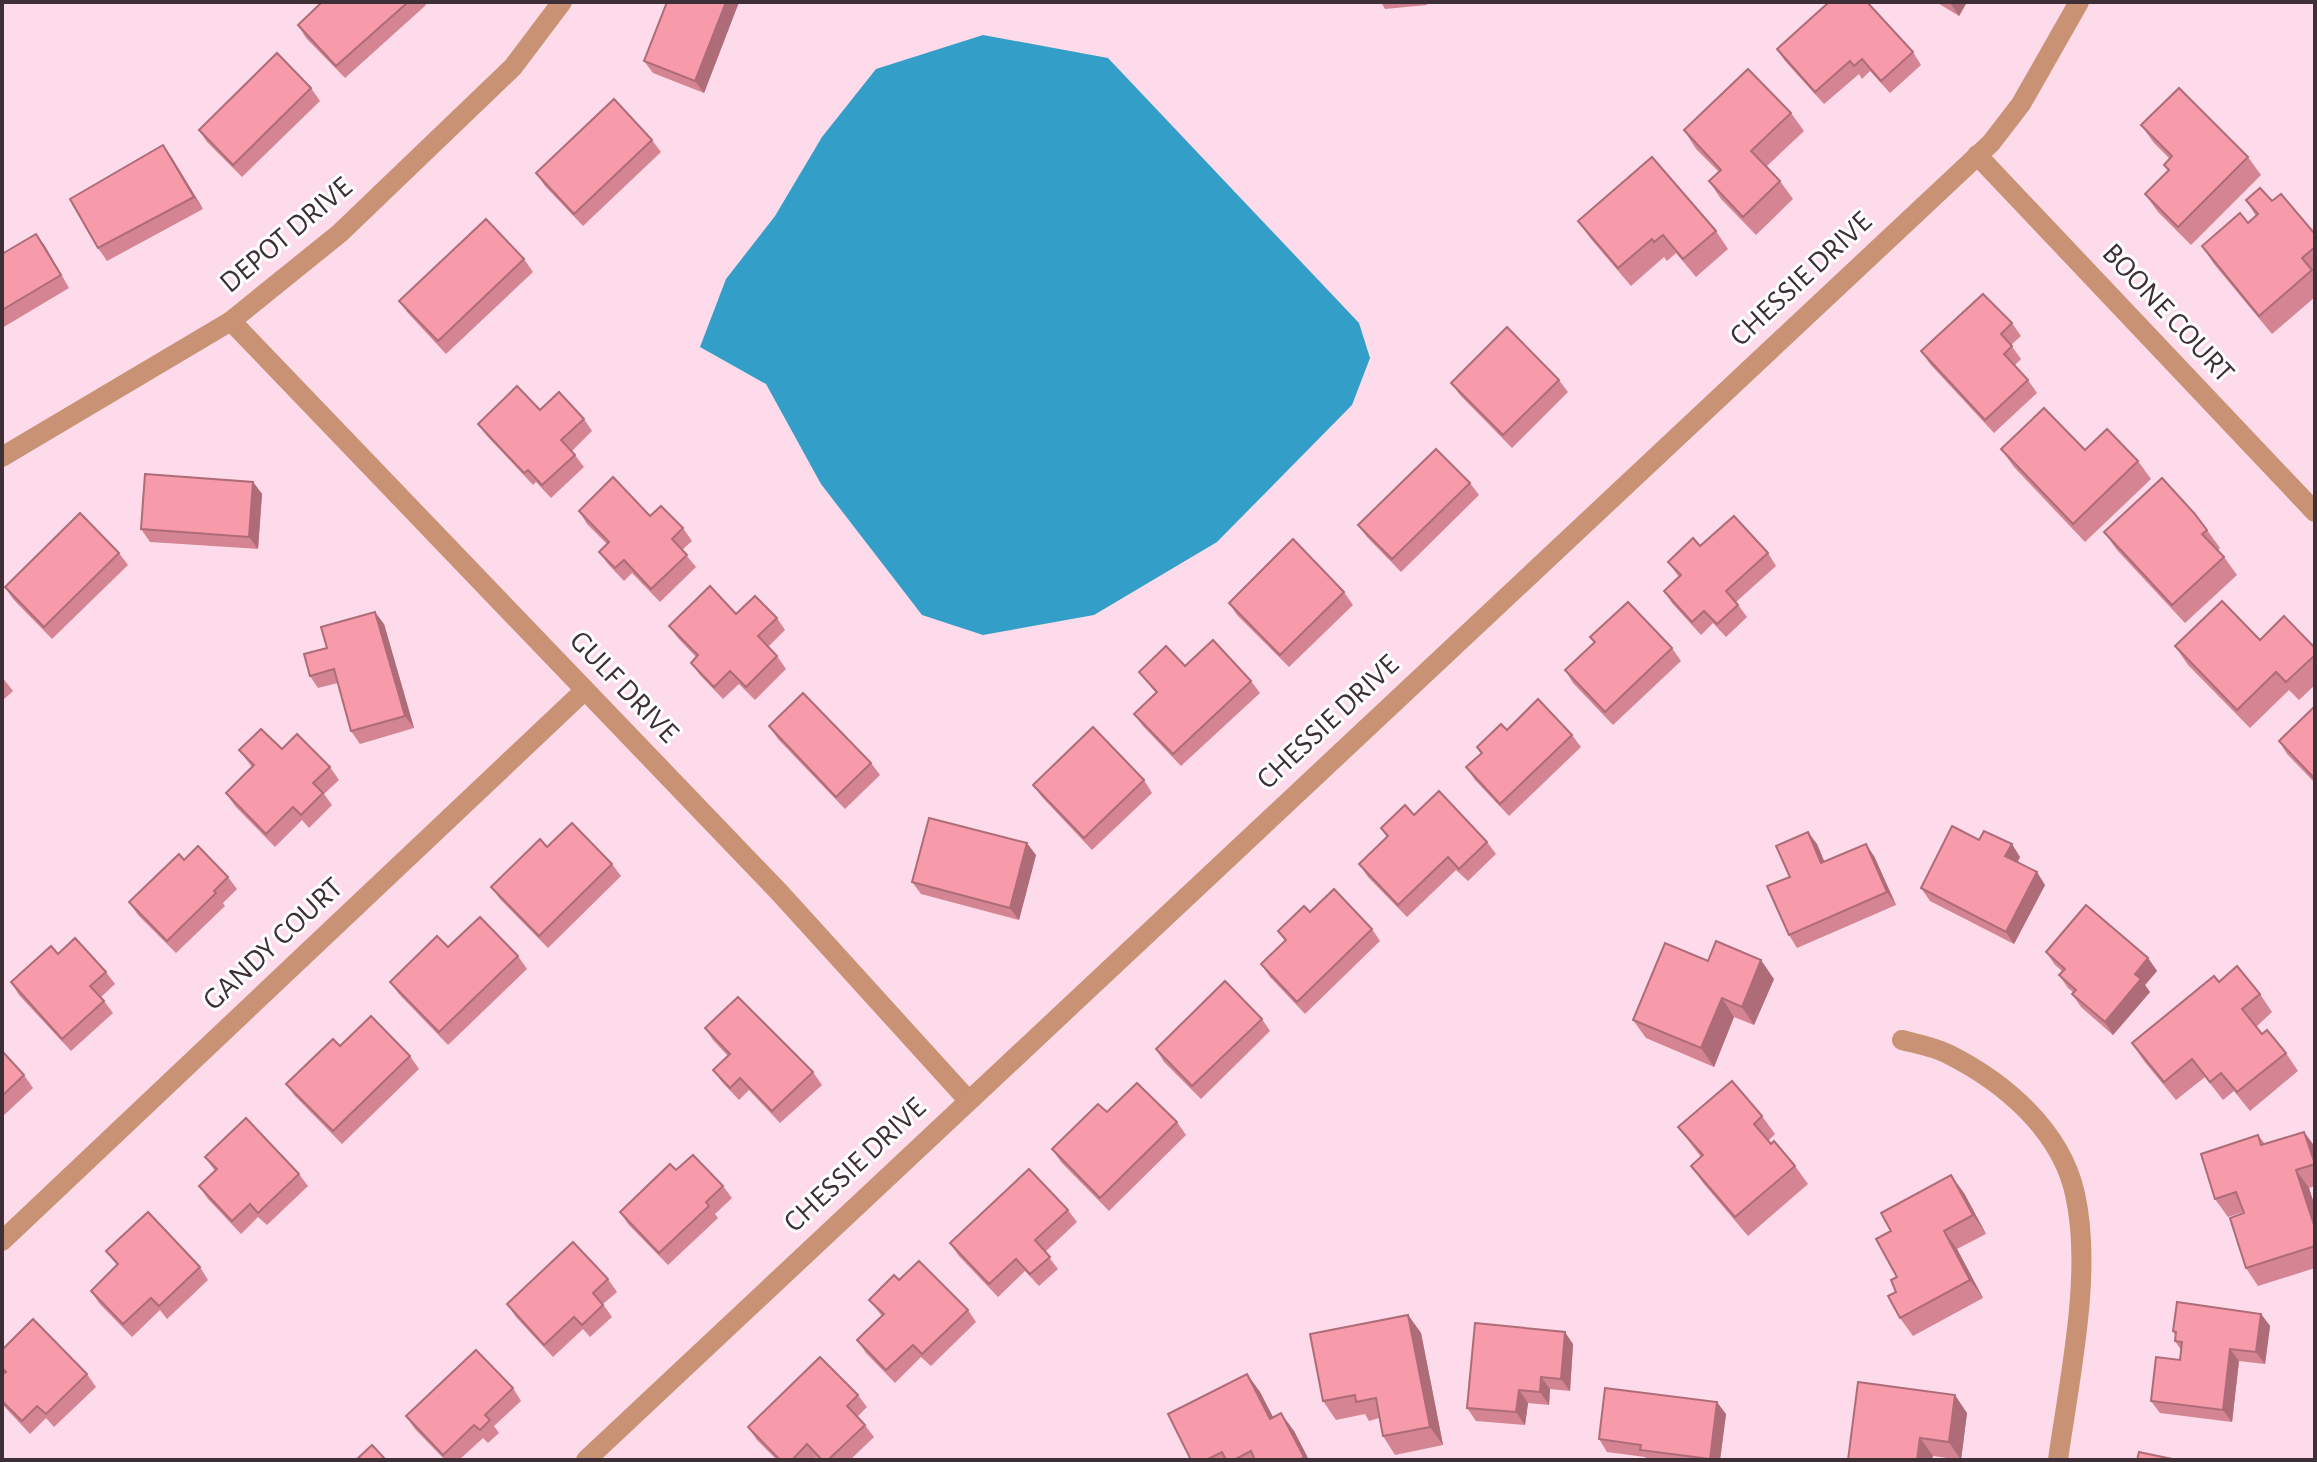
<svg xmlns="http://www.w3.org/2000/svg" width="2317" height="1462" font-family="'Alegreya Sans',sans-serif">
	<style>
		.water { fill: #339ec8 }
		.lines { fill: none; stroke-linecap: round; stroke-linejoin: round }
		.minor { stroke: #c99275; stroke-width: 20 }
		.wall { fill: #d48492 }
		.shaded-wall { fill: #ad6c77 }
		.building { fill: #f79aaa; stroke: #ad6c77; stroke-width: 2 }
		.labels { text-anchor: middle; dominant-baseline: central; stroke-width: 6; stroke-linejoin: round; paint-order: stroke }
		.street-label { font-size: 30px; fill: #3e2e36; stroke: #fff }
	</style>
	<rect width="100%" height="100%" fill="#fddbea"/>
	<!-- water -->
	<path class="water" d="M983,35l125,23 251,265 11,35 -18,47 -135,137 -123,73 -111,20 -61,-20 -101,-131 -55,-100 -66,-37 26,-68 49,-63 47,-79 54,-68z"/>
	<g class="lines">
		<!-- minor -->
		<g class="minor">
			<path d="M1977,155l338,357"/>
			<path d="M231,321l549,572 188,207"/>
			<path d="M2,457l229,-136 109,-88 173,-166 49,-65"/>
			<path d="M1902,1040c15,4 33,7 46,14 56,28 113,76 127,140 18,79 -6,186 -17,266"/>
			<path d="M2,1241l583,-551"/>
			<path d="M586,1460l1405,-1317 30,-39 58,-102"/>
		</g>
	</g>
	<!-- wall -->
	<g class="wall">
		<path d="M322,2h102l2,3 -81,73 -39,-40 -8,-13z"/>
		<path d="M667,2h72l-35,91 -51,-20 -9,-12z"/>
		<path d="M1381,2h45l1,3 -42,4z"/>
		<path d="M1936,2h31l-8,14z"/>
		<path d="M1777,49l136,3 8,13 -31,28 -20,-22 -8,8 -3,-5 -35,30 -39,-43z"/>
		<path d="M311,88l9,13 -78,76 -35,-35 -8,-12z"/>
		<path d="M1791,113l13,18 -37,35 13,15 13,18 -37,36 -35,-36 -12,-18 10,-9 -23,-23 -12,-19z"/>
		<path d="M2141,125l107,32 13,18 -70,70 -33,-33 -13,-18 23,-23 -4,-6 6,-6 -16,-16z"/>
		<path d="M652,140l9,12 -78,74 -38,-40 -9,-13z"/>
		<path d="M172,158l31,51 -96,52 -9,-13z"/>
		<path d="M2246,200l26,1 43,33v63l-43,37 -58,-70 -12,-18 46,-23 8,-7z"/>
		<path d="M1578,221l138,10 12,18 -32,28 -20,-24 -9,8 -3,-4 -33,29 -40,-47z"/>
		<path d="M36,234l33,54 -67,40v-74z"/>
		<path d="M524,259l9,13 -87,82 -38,-41 -9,-12z"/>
		<path d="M2012,323l9,13 -10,9 10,14 -7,7 14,14 9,13 -43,40 -64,-69 -9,-13z"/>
		<path d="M1559,380l9,12 -56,56 -52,-53 -9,-12z"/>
		<path d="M540,410l44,9 8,12 -20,20 12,16 -33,31 -15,-16 -3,3 -46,-49 -9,-12z"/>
		<path d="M2001,449l84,1 53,11 13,18 -66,63 -71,-75z"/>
		<path d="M253,482l9,12 -4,55 -108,-7 -9,-13z"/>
		<path d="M1470,483l9,12 -78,77 -34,-35 -9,-12z"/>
		<path d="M579,511l71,5 33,12 9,13 -10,9 14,17 -36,35 -28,-29 -8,8 -16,-17 -9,-12 8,-8 -20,-20z"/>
		<path d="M2207,530l13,18 -2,2 6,7 13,18 -52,48 -68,-73 -13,-18z"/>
		<path d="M1700,546l68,7 8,13 -40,36 11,15 -21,20 -13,-14 -12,12 -29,-32 -8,-12 15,-14 -11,-15z"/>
		<path d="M119,553l9,12 -76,74 -39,-40 -8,-12z"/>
		<path d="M1344,592l9,13 -64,62 -52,-52 -8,-12z"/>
		<path d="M736,614l41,4 8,12 -17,17 9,9 9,13 -31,31 -16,-16 -16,15 -23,-24 -9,-12 5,-6 -18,-19 -9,-12z"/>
		<path d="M384,624l30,104 -54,16 -9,-13 -13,-48 -20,5 -8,-12 17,-28z"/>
		<path d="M1590,637l82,11 9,13 -68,64 -40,-42 -8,-13 29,-27z"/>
		<path d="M2260,640l55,8v37l-16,15 -10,-10 -39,38 -62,-63 -13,-19z"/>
		<path d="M1185,666l66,15 9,12 -79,73 -38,-40 -9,-12 22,-21 -17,-21z"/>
		<path d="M2,677l11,14 -11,10z"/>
		<path d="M2315,706v77l-28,-29 -8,-13z"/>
		<path d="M769,726l102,37 9,12 -35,34 -67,-70z"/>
		<path d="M1507,730l65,5 9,12 -72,69 -34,-36 -9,-13 15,-14 -4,-6z"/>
		<path d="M282,749l48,18 9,13 -15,14 8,11 -23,23 -7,-8 -27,27 -40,-41 -9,-13 26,-26 -13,-17z"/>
		<path d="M1144,780l8,13 -60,57 -50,-53 -9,-12z"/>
		<path d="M1414,815l73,27 9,12 -28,27 -12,-11 -49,47 -39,-40 -9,-13 28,-27 -6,-9z"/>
		<path d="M1979,840l41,17 -3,6 28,22 -31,59 -84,-43 -9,-13z"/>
		<path d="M1817,844l7,18 50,-6 22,49 -99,43 -8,-13 1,-58z"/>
		<path d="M547,847l65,17 9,12 -73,72 -48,-49 -9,-12z"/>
		<path d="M1036,855l-17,65 -98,-26 -9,-12z"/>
		<path d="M228,877l9,12 -14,14 2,3 -49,47 -38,-38 -9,-13z"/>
		<path d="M1310,912l62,17 8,12 -75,73 -35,-37 -9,-13 24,-23 -7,-10z"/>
		<path d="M448,947l70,9 9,13 -79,76 -49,-51 -9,-12z"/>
		<path d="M2046,952l102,6 9,13 -12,14 5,7 -37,43 -32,-28 -9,-13 2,-1 -6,-5 -9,-13 3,-4 -7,-6z"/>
		<path d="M58,954l48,18 9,12 -14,13 12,16 -42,38 -52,-56 -8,-13z"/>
		<path d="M1708,961l66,18 -20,46 -20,-8 -20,50 -68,-29 -13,-18z"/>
		<path d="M2219,982l41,12 12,18 -16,15 6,7 24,19 12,18 -48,40 -16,-20 -11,9 -18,-23 -29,23 -32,-39 -12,-18z"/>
		<path d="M1262,1019l8,12 -69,68 -37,-37 -8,-13z"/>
		<path d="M705,1028l108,44 9,13 -42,38 -31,-33 -10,10 -17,-18 -9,-12 15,-14 -15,-16z"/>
		<path d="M340,1046l70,10 9,13 -77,75 -47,-48 -9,-12z"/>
		<path d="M2,1051l22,24 9,13 -31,29z"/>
		<path d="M1107,1112l70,10 9,13 -77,76 -48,-49 -9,-13z"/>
		<path d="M1762,1116l13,18 -7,7 27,25 13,18 -60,52 -44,-52 -13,-18 10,-9 -23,-30z"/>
		<path d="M2304,1132l11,15v39l-6,2 6,19v61l-57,18 -12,-18 -3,-56 -15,5 -13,-18 43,-64 7,9z"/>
		<path d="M205,1157l94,17 9,12 -41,39 -9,-8 -17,17 -33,-35 -9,-13 16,-15z"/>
		<path d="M676,1170l47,16 9,12 -17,16 3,4 -50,47 -40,-41 -8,-12z"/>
		<path d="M1964,1193l22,41 -29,15 26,49 -70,38 -13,-18 -4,-26 1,-15z"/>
		<path d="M1068,1210l9,12 -32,30 13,17 -19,17 -14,-15 -27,26 -39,-41 -9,-13z"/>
		<path d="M106,1251l94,16 8,13 -41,39 -7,-9 -28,27 -33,-34 -8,-12 26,-26z"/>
		<path d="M608,1279l9,13 -14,12 9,13 -22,20 -7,-8 -30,28 -37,-40 -9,-13z"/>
		<path d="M899,1280l69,30 8,12 -45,44 -10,-9 -26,26 -29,-30 -9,-13 25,-24 -13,-16z"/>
		<path d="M2261,1314l9,12 -5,38 -26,-3 -7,61 -72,-9 -9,-12 29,-41 1,-10 -6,-9v-6l-2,-4z"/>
		<path d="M1408,1315l13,18 22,112 -48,10 -12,-19 -4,-18 -10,3 -4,-7 -29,6 -13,-19z"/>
		<path d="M1573,1344l-3,47 -20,-2 -1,16 -21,-2 -3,22 -49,-4 -9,-13z"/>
		<path d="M2,1350l85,24 9,13 -42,40 -8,-9 -16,16 -28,-30v-29l2,-1 -2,-2z"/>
		<path d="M1247,1374l13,18 13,25 21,14 15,29h-118z"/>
		<path d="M513,1388l8,13 -27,25 5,7 -11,10 -5,-5 -24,22h-14l-30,-31 -9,-13z"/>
		<path d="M858,1395l9,12 -9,9 16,21 -24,23h-31l-3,-3 -3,3h-36l-20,-20 -9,-13z"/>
		<path d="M1967,1413l-6,47 -28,-4 -85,4z"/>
		<path d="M1726,1414l-6,46h-73l-2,-3 -38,-5 -8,-13z"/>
	</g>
	<!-- shaded-wall -->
	<g class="shaded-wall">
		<path d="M726,2h13l-35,91 -9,-12z"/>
		<path d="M1951,2h16l-8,14 -9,-13z"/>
		<path d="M163,145l9,13 31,51 -9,-12z"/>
		<path d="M36,234l9,12 24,42 -8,-13z"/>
		<path d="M253,482l9,12 -4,55 -9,-12z"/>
		<path d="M375,612l9,12 30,104 -9,-12z"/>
		<path d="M1808,832l9,12 13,31 -9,-12z"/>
		<path d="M1027,843l9,12 -17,65 -9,-12z"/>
		<path d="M1866,844l8,12 22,49 -9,-13z"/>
		<path d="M2012,844l8,13 -6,12 -9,-13z"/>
		<path d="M2037,872l8,13 -31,59 -8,-12z"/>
		<path d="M2148,958l9,13 -12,14 5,7 -37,43 -8,-13 30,-48z"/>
		<path d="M1761,960l13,19 -20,46 -12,-18z"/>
		<path d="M1722,998l12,19 -20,50 -13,-19z"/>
		<path d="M2304,1132l11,15v17z"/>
		<path d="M2296,1170l13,18 6,19v21z"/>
		<path d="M1951,1175l13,18 22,41 -13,-19z"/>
		<path d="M1944,1231l13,18 26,49 -13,-18z"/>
		<path d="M2261,1314l9,12 -5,38 -9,-12z"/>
		<path d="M1408,1315l13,18 22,112 -13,-18z"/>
		<path d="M1565,1332l8,12 -3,47 -9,-12z"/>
		<path d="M2230,1349l9,12 -7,61 -9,-12z"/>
		<path d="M1247,1374l13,18 23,45 -13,-18z"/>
		<path d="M1541,1377l9,12 -1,16 -9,-13z"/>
		<path d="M1519,1390l9,13 -3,22 -9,-13z"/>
		<path d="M1955,1395l12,18 -6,47 -12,-18z"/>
		<path d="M1717,1402l9,12 -6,46h-9l-1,-1z"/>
		<path d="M1281,1413l13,18 15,29h-3l-2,-3z"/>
		<path d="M1920,1438l13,18 -1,4h-15z"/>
	</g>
	<!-- building -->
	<g class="building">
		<path d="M322,2h86l-72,64 -38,-41z"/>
		<path d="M667,2h59l-31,79 -51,-20z"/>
		<path d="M1829,2h38l46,50 -32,29 -19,-22 -8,7 -4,-5 -35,31 -38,-43z"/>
		<path d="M277,53l34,35 -78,77 -34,-35z"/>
		<path d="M1748,69l43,44 -40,38 29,30 -37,36 -34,-36 12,-11 -37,-40z"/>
		<path d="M2179,88l69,69 -70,70 -33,-33 24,-24 -5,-5 8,-9 -31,-31z"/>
		<path d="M614,99l38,41 -78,74 -38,-41z"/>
		<path d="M163,145l31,52 -96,51 -28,-49z"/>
		<path d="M1652,157l64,74 -33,28 -20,-24 -9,7 -2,-3 -34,29 -40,-47z"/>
		<path d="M2260,188l12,13 9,-7 34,40v13l-13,11 10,12 -53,46 -57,-70 38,-33 8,10 10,-9 -12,-14z"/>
		<path d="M486,219l38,40 -86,82 -39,-40z"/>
		<path d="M36,234l25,41 -59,35v-56z"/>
		<path d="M1983,294l29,29 -11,11 11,12 -8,8 24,26 -43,40 -64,-69z"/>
		<path d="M1507,327l52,53 -56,55 -52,-52z"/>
		<path d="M517,386l23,24 19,-18 25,27 -23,21 14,15 -33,30 -14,-15 -4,3 -46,-49z"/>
		<path d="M2044,408l41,42 22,-21 31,32 -65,63 -72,-75z"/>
		<path d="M1436,449l34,34 -78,76 -34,-34z"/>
		<path d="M145,474l108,8 -4,55 -108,-8z"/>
		<path d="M613,477l37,39 11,-10 22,22 -11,11 15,16 -36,34 -27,-29 -9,8 -16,-16 10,-10 -30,-31z"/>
		<path d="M2162,478l32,35 13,17 -5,4 22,23 -52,48 -68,-73z"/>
		<path d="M80,513l39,40 -75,74 -39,-40z"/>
		<path d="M1734,516l34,37 -42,38 12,14 -21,19 -13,-13 -12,11 -28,-31 17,-16 -13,-13 25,-24 7,8z"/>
		<path d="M1293,539l51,53 -64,63 -51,-52z"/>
		<path d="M710,586l26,28 19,-18 22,22 -19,18 19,20 -31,31 -16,-16 -16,16 -23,-24 7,-8 -29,-29z"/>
		<path d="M2222,601l38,39 24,-24 31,32v7l-29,27 -10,-10 -39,38 -62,-64z"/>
		<path d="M1628,602l44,46 -67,64 -40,-42 30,-28 -5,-5z"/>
		<path d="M375,612l30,104 -54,15 -17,-62 -24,7 -6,-22 23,-6 -6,-21z"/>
		<path d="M1213,640l38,41 -78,73 -39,-40 23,-22 -18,-20 27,-26 19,20z"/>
		<path d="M803,693l68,70 -35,34 -67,-71z"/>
		<path d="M1538,699l34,36 -72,69 -34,-37 16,-14 -5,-6 24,-23 6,6z"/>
		<path d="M2315,706v73l-36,-38z"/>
		<path d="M1093,727l51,53 -60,58 -51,-53z"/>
		<path d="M261,729l21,20 15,-15 33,33 -17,16 10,10 -22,22 -8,-8 -27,27 -40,-41 28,-28 -15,-15z"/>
		<path d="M1439,791l48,51 -28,27 -11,-12 -50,48 -39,-41 29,-28 -7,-8 24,-23 9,10z"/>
		<path d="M929,818l98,25 -17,65 -98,-26z"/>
		<path d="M572,823l40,41 -73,72 -48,-49 49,-48 7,8z"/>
		<path d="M1952,826l27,14 5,-9 28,13 -7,12 32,16 -31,60 -85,-44z"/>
		<path d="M1808,832l13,31 45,-19 21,48 -98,43 -22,-49 23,-9 -14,-31z"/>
		<path d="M198,846l30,31 -14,14 2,2 -49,48 -38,-39 50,-48 5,6z"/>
		<path d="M1334,889l38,40 -75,73 -36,-38 25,-24 -8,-9 26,-25 6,6z"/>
		<path d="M2086,905l62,53 -13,16 6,5 -36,43 -33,-28 4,-4 -17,-15 6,-6 -19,-17z"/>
		<path d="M480,917l38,39 -79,76 -49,-50 47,-46 11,11z"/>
		<path d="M75,938l31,34 -16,14 14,15 -42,38 -51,-57 40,-36 7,8z"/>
		<path d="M1716,941l45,19 -19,47 -20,-9 -21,50 -68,-28 32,-77 43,18z"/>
		<path d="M2237,966l23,28 -18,15 20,25 5,-4 19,23 -49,39 -16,-19 -11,9 -18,-23 -28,23 -32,-39 82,-67 5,6z"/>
		<path d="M1225,981l37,38 -70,67 -36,-37z"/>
		<path d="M738,997l75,75 -41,39 -32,-33 -10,10 -17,-18 17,-16 -25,-26z"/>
		<path d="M371,1016l39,40 -77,75 -47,-47 47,-45 7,7z"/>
		<path d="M2,1051l22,24 -22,21z"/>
		<path d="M1732,1081l30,35 -8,8 17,20 3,-3 21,25 -60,51 -44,-51 12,-11 -25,-28z"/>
		<path d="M1137,1083l40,39 -77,76 -48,-49 46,-45 9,8z"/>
		<path d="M246,1118l53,56 -41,39 -8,-9 -18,17 -33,-35 18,-17 -12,-12z"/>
		<path d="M2304,1132l11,32 -19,6 19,58v18l-69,22 -16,-50 14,-5 -8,-21 -21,7 -14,-45 57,-19 3,10z"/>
		<path d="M693,1155l30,31 -17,16 3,4 -50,47 -39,-41 50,-48 6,6z"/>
		<path d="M1029,1169l39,41 -33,30 15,17 -20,17 -14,-15 -27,25 -39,-41z"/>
		<path d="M1951,1175l22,40 -29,16 26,49 -70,38 -12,-22 8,-4 -5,-12 6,-3 -21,-38 15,-8 -10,-18z"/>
		<path d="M148,1212l52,55 -41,39 -8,-8 -28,26 -32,-33 27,-27 -12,-13z"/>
		<path d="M573,1242l35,37 -15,14 10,12 -21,20 -8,-8 -30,28 -37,-41z"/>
		<path d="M919,1261l49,49 -46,44 -9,-9 -27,25 -29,-30 27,-26 -15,-14 25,-25 5,5z"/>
		<path d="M2177,1302l84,12 -5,38 -26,-3 -7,61 -72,-9 5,-44 24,3 2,-18 -7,-1 1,-9 -3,-1z"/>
		<path d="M1408,1315l22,112 -47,9 -7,-38 -20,4 -1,-7 -32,6 -13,-67z"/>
		<path d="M33,1319l54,55 -41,40 -9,-8 -15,15 -20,-20v-26l4,-3 -4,-4v-18z"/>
		<path d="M1475,1323l90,9 -4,47 -20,-2 -1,15 -21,-2 -3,22 -49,-4z"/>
		<path d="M476,1350l37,38 -28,27 5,5 -10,10 -6,-5 -31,30 -37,-39z"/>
		<path d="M820,1357l38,38 -11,11 18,19 -37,35h-6l-15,-16 -15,16h-12l-32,-33z"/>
		<path d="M1247,1374l23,45 11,-6 23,44 -5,3h-44l-4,-9 -17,9h-8l-4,-8 -16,8h-15l-23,-46z"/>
		<path d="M1858,1382l97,13 -6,47 -29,-4 -3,22h-69z"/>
		<path d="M1605,1388l112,14 -7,57 -70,-9 1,-5 -42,-6z"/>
		<path d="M372,1445l14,15h-30z"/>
		<path d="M2139,1452l38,8h-40z"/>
	</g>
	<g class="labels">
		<!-- street labels -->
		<g class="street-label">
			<text transform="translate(286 235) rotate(-40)">DEPOT DRIVE</text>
			<text transform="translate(1801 279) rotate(-43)">CHESSIE DRIVE</text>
			<text transform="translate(2168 313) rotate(47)">BOONE COURT</text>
			<text transform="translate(624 687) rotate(46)">GULF DRIVE</text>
			<text transform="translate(1328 722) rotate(-43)">CHESSIE DRIVE</text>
			<text transform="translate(273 944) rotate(-43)">GANDY COURT</text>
			<text transform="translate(855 1165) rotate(-43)">CHESSIE DRIVE</text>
		</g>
	</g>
	<!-- border -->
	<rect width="2317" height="1462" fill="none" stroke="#3e2e36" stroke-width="8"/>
</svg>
